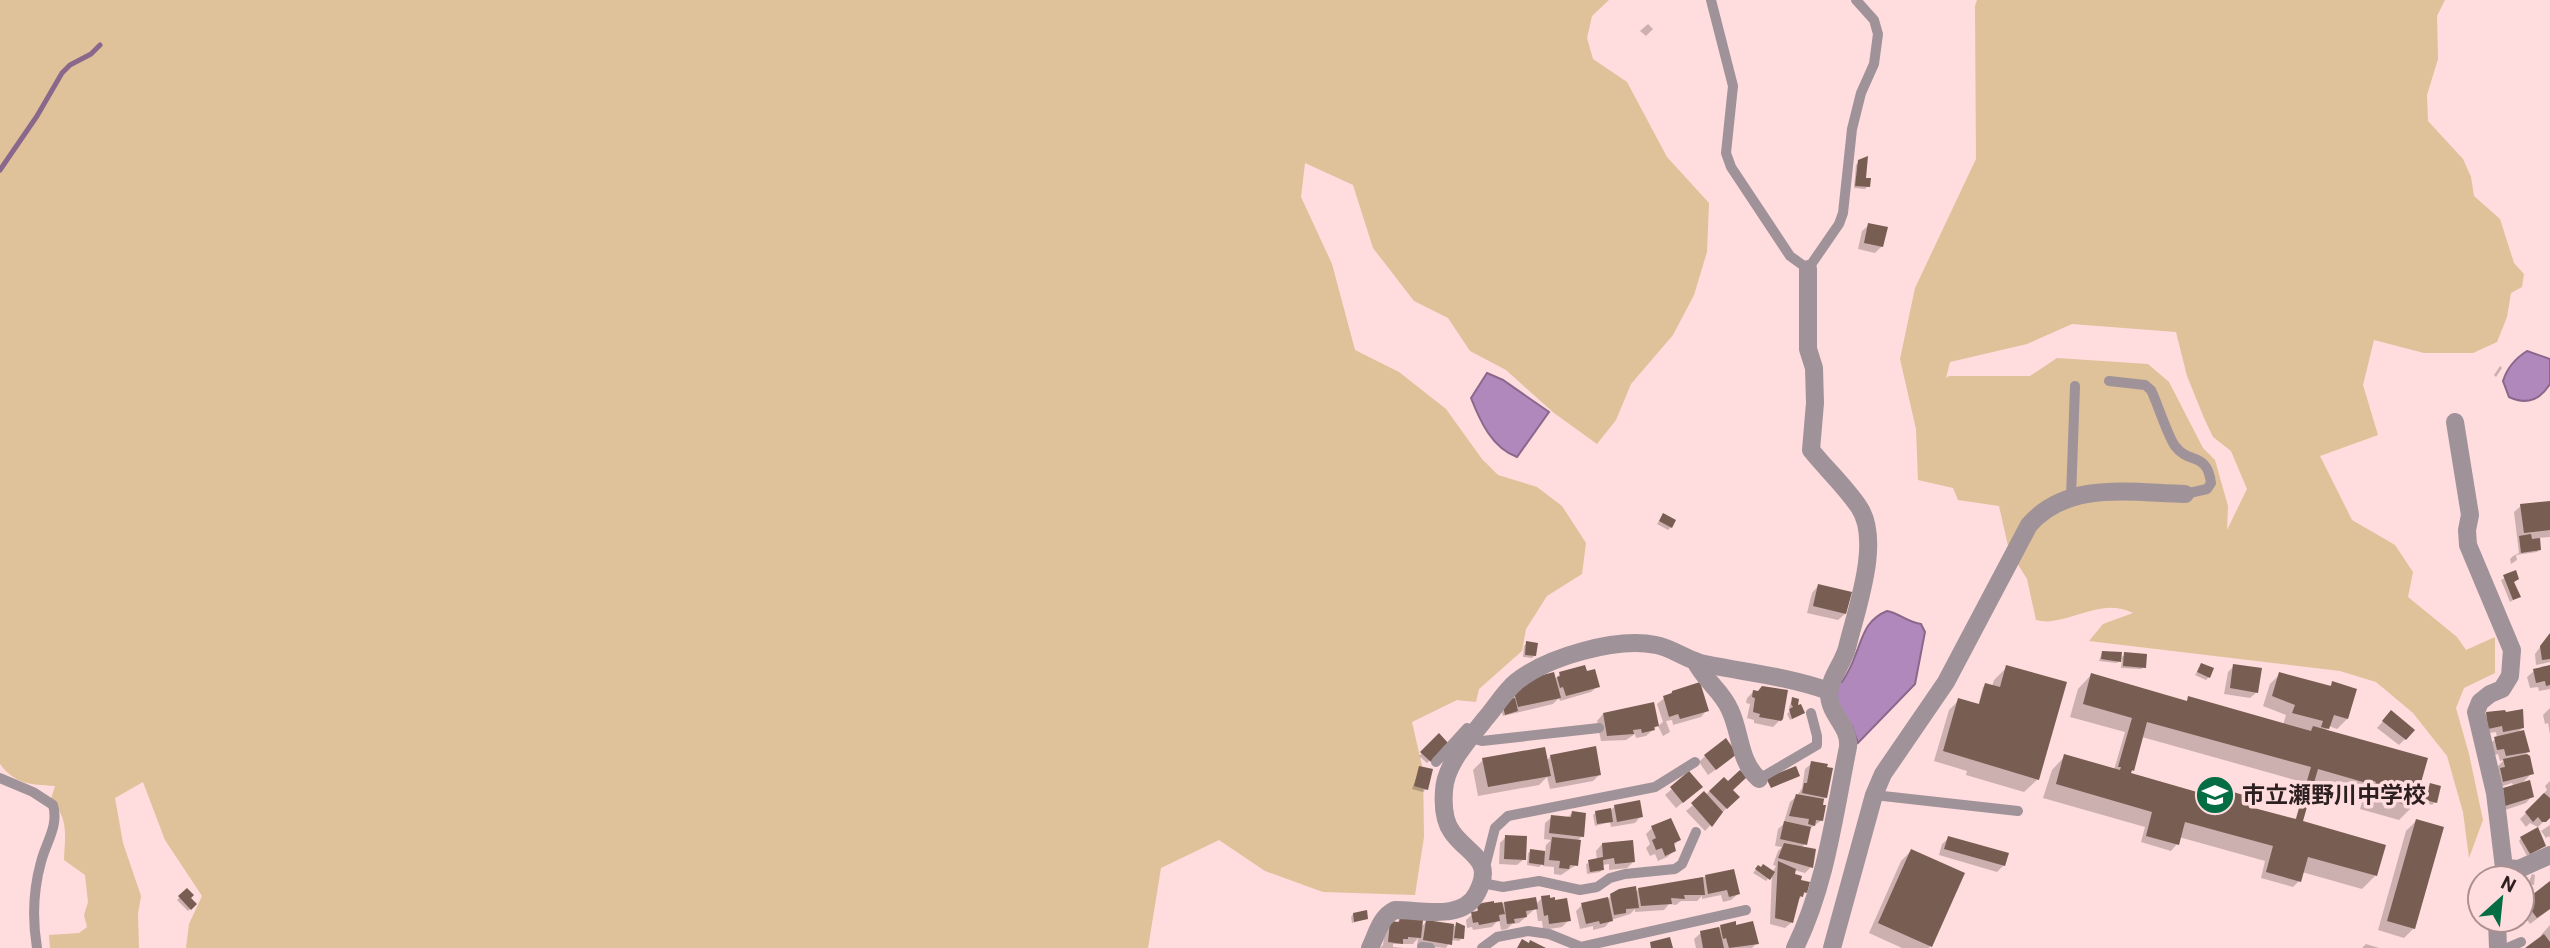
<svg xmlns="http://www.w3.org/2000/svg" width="2550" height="948" font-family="Roboto,'Noto Sans JP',sans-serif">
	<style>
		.green { fill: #dfc19a; fill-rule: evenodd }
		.water { fill: #b188bb; stroke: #89688c; stroke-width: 2 }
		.shadow { fill: #0003; fill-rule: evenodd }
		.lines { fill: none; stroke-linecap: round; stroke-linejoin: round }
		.stream { stroke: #89688c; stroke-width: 5 }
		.building { fill: #775d52; fill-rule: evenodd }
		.service { stroke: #9f9298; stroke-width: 10 }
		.minor { stroke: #9f9298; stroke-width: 18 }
		.labels { text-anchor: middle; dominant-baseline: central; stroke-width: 7; stroke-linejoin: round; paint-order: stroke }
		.poi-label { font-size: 23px; font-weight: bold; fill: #2c1f20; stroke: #ffdcdd; text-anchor: start }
	</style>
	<rect width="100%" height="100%" fill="#ffdcdd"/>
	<!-- green -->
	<g class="green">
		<path d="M0,0h1609l-17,16 -5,22 6,21 34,23 40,75 42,46 -2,49 -13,43 -21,40 -42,49 -15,36 -19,24 -43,-31 -48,-43 -36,-19 -22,-33 -34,-17 -41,-53 -20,-63 -48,-22 -4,34 31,67 23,86 44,22 47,37 36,50 16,16 39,12 25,19 24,37 -4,31 -35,22 -21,33 -4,22 -43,38 -3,13 -19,-2 -45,22 11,48 1,67 -9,58 -92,-3 -58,-21 -46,-31 -58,28 -13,80h-962l3,-24 13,-28 -37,-56 -22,-58 -28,16 8,45 18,53 -3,18 1,34h-89l-1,-13 30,-2 8,-6 -3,-12 4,-13 -3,-27 -21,-15c1,-26 5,-40 -13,-61l4,-13c-25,-2 -39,-1 -55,-22z"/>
		<path d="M1977,0h468l-8,16 1,43 -11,36 1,26 35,38 8,18 3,19 26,23 14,44 10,11 -2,13 -11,6 -4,24 -10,25 -24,11h-49l-50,-13 -11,45 15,50 -58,21 32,64 43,25 18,27 -5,25 49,40 9,13 29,-13v36l-31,15 -8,20 13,46 14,66 -14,38 -6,-46 -16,-56 -34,-43 -37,-31 -36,-11 -251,-30 14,-17 30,-11c-28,-14 -52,4 -81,8 -5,1 -11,0 -16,-1l-9,-41 -18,-29 -10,-44 -41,-6 -5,-12 -35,-8 -2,-51 -16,-70 15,-71 61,-129 -1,-153zM2072,324l104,8 11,44 17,42 9,19 18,14 16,38 -20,41 1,-24 -13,-46 -12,-12 -34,-66 -21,-18 -91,-6 -27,18h-81l-3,2 4,-16 77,-18z"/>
	</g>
	<!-- water -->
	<g class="water">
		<path d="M2527,351l23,8v25c-10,16 -24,21 -41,13l-6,-16c4,-13 13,-23 24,-30z"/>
		<path d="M1487,373l16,7 46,32 -32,45c-25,-9 -37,-36 -46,-59z"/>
		<path d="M1887,611c12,2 22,12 34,13l4,8 -10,52 -57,59 -6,-17 -14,-18 -3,-24 7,-2c5,-8 10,-17 13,-26 8,-19 10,-36 32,-45z"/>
	</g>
	<!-- shadow -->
	<g class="shadow">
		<path d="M1648,24l5,5 -7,7 -6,-5z"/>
		<path d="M1859,162l9,24 -3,3 -11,-1 2,-23z"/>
		<path d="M1869,225l13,21 -7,7 -17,-4 4,-18z"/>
		<path d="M2500,366l2,2 -6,9 -2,-2z"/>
		<path d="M2550,502v35l-12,1 2,11 -3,3 -21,3 1,5 -6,4 -1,-5 3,-3 6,-3 -5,-41 7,-6z"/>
		<path d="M1661,518l10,9 -3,3 -11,-6z"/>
		<path d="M2515,573l2,6 -4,4 5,14 -8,5 -9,-22z"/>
		<path d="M1818,586l27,28 -7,6 -31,-7 5,-20z"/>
		<path d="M2549,635l1,27 -14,3 -1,-11z"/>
		<path d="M1527,643l8,12 -3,3 -9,-1 1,-11z"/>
		<path d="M2102,652l18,7 5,-5 19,13 -3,2 -20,-1 1,-10 -5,5 -18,-2z"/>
		<path d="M2201,665l8,12 -3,3 -11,-5z"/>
		<path d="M2234,666l23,26 -7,6 -26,-4 4,-22z"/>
		<path d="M2007,667l31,112 -14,13 -58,-17 1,-4 -33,-10 15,-51 10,-10 19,6 5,-19 3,-2 6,1 2,-6z"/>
		<path d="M2550,667v22l-11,2 -1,-4 -8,1 -3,-11 7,-6z"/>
		<path d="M1560,674l38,12 -7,6 -31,9 -1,-3 -6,6 -50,12 -2,-6 19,-23 34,-7z"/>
		<path d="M2280,674l48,14 5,-5 14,36 -10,10 -8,-3 -4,6 88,74 -14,14 -39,-11 4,-14 -6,-2 -3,3 -44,-12 -12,38 85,24 -9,30 -13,13 -60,-17 -3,9 -6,6 -32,-9 4,-17 -86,-24 -2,7 -6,7 -30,-9 4,-15 -102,-29 9,-28 13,-14 49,14 11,-38 -55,-15 8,-28 13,-14 94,28 4,-5 94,27 3,-10 -23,-9 7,-22zM2142,737l164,46 -11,38 -43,-12 -45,-23 -8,8 -70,-20 4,-4z"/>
		<path d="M1754,691l28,27 -9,9 -19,-4v-3l-7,-2 3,-14 -4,-1 1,-5z"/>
		<path d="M1672,692l35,18 -6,7 -28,8 -1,-5 -6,1 4,11 -7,4 -5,-10 5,-4 -6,-18z"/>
		<path d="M1793,699l3,9 7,5 -13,7 -3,-6 4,-4 -2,-3z"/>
		<path d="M2550,708v26l-2,-11 -3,1 -2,-9z"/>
		<path d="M1603,714l54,12 -11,10 -10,2 -1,-4 -9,6 -25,1 -4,-20z"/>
		<path d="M2486,714l37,13 -7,7 12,18 -4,3 8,18 -11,11 11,12 -6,7 -27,9 14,-27 -1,-2 -15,5v-21l7,-7 -4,1 -2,-7 -7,2 -3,-11 9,-7 -1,-6 -14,2 -2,-14z"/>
		<path d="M2385,719l20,20 -6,6 -22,-17z"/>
		<path d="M1439,736l8,8 -20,19 -8,-7z"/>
		<path d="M1551,756l48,19 -6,6 -43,8 -3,-12 -8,8 -61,11 -5,-26 10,-10 63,1z"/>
		<path d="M1705,756l24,4 -21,15 -9,-13z"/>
		<path d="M1812,763l14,34 -4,4v19l-14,10 -3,14 -4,4 10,19 -6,6 -11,-3 -1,5 13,17 -9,9 -5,21 -7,6 -15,-4 2,-51 -6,8 -13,-8 5,-6 14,6 4,-7 -3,-1 5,-14 4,-4 -7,-1 3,-17 8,-7h-2l6,-20 7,-6 5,-8 3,-19z"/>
		<path d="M1420,768l6,21 -3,3 -11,-3z"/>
		<path d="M1689,774l5,19 -18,15 -11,-13z"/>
		<path d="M1724,779l13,18 -32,34 -19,-20z"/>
		<path d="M2550,781v34l-12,12 -8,-4 -4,4 -6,-8 21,-21 -1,-1 7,-7 -2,-4z"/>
		<path d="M2431,785l4,17 -3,3 -8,-3z"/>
		<path d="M1615,806l26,10 -6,7 -24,4 -1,-5 -15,4 -2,-11 3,-3 15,-2z"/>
		<path d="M1572,813l10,23 -6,6v23l-15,10 -7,-1v-7l-11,-1 1,-4 -5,5 -12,-2 1,-12 3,-2 14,2 1,-8 5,-5 -7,-1 1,-16 7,-6 15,1z"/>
		<path d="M2416,821l-2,107 -10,10 -26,-8 28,-99z"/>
		<path d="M2550,825v13l-1,-2 -3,2 -5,-7z"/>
		<path d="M1652,828l27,12 -6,6 1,5 -7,6 -9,4 -3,-7 -5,2 -4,-8 4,-4 -4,-10z"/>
		<path d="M1506,837l18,22 -7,6 -18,-1 1,-21z"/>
		<path d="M1949,838l55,27 -7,7 -58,-17 3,-11z"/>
		<path d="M2521,838l20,11 -14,7 -8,-15z"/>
		<path d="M1602,844l31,18 -6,6 -18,2v-6l-7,1v4l-2,3 -13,2 -1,-10 11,-4 -1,-9z"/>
		<path d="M1911,851l52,23 -34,74h-27l-33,-15 32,-72z"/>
		<path d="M2532,874l3,1 -1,10 -6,-1z"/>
		<path d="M1705,877l33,17 -7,6 -8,2 -2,-7 -19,4v-3l-5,5h-16l-5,4 -7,-1 -5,6 -29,2v-3l-5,5 -19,6 -6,7 -12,3v-4l-13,3 -4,-18 6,-6 26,-6 3,-3 24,-3 4,-4z"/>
		<path d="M2550,883v26l-20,15 -7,-10 3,-3 -4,-5z"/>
		<path d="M187,890l2,8 6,6 -7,7 -11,-11z"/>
		<path d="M1542,898l27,22 -7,7 -19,3 -1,-9h-4l-2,-13 -17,15 -7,1 -5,5 -6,1 -2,-11 -7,8 -19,3 -1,-3 -5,1 -1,-8 17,-15 52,-6 1,5z"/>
		<path d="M1353,914l13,5 -14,4 -1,-6z"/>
		<path d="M1400,919l20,9 6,-6 29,4 2,-2 5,14 -3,3 -8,-1 -5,8 -29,-2 1,-8 -5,6h-20v3l11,1h-24l3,-3 2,-16 6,-6 5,1z"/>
		<path d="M1734,923l1,4 22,16 -5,5h-56l-2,-9 7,-6z"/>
		<path d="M2550,925v23h-22l14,-10 -1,-3z"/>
		<path d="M2366,944l13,4h-17z"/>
	</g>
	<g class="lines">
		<!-- stream -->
		<path class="stream" d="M0,170l37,-54 25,-43 8,-8 21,-11 9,-9"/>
	</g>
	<!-- building -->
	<g class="building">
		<path d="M1868,156l-2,22h5l-1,9 -15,-1 3,-26z"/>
		<path d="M1868,223l20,4 -5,20 -19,-4z"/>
		<path d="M2550,501v29l-26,3 -4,-29z"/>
		<path d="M1663,513l13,7 -4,8 -13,-7z"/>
		<path d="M2531,534l1,5 8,-1 1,12 -20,3 -2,-17z"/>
		<path d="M2516,570l3,9 -5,3 7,15 -8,3 -10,-25z"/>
		<path d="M1818,584l34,8 -6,22 -33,-8z"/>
		<path d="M2550,633v26l-8,1 -2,-14z"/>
		<path d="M1526,641l12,2 -2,13 -11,-1z"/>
		<path d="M2102,651l20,1 -1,10 -20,-3z"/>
		<path d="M2124,652l23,2 -1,14 -23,-2z"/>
		<path d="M2201,663l13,5 -4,10 -13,-6z"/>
		<path d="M2233,664l29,4 -4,25 -28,-5z"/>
		<path d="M1585,665l2,6 8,-2 5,18 -34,9 -3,-9 -3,1 -3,-11 3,-1 -1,-4z"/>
		<path d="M2006,665l61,17 -28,98 -96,-29 15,-53 21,6 6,-21 15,4z"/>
		<path d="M2550,665v20l-4,1 -1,-5 -9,2 -3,-14z"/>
		<path d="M1554,672l7,26 -43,9 -4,-15 7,-2 -2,-5 9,-6z"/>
		<path d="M2279,672l52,14 1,-5 25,8 -9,30 -14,-4 -5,14 -8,-2 2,-6 -31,-8 3,-8 -23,-9z"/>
		<path d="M2091,673l96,28 1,-5 123,35 2,-5 115,32 -14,49 -42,-12 4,-13 -5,-2 -1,4 -52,-15 -15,52 83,24 -9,31 -69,-19 -7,25 -35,-10 7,-26 -88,-24 -6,23 -33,-9 6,-24 -96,-28 8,-30 56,16 1,-3h-3l14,-49 -49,-14zM2147,722l164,45 -15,52 -42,-11 3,-9 -51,-15 -2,10 -73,-21 1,-3 2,1z"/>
		<path d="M1700,682l9,29 -29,8 -2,-5 -9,3 -6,-21 9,-3v-2z"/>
		<path d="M1762,686l26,4 -5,29 -2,2 -22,-4 1,-3 -7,-2 2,-14 -3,-1 1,-7 5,1z"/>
		<path d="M1792,697l7,2 -1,6 3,-1 4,9 -13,6 -3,-10 4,-2 -2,-3z"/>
		<path d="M1515,698l3,13 -13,4 -2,-9 5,-7z"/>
		<path d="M1654,702l5,24 -5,1 1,3 -13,3 -1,-4 -8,1 1,4 -27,2 -4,-23z"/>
		<path d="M2523,709l1,19 -21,4 -1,-6 -14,3 -2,-17 19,-2 1,2z"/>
		<path d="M2391,710l24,20 -9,10 -24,-19z"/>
		<path d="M2524,730l6,22 -24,4 -2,-7 -7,1 -3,-13z"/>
		<path d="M1439,733l10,11 -18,18 -11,-10z"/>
		<path d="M1726,738l11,16 -21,16 -12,-15z"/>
		<path d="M1596,746l5,29 -45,8 -6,-28z"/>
		<path d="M1545,747l6,29 -63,11 -6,-29z"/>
		<path d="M2527,754l3,2 4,18 -31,8 -3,-14 5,-1 -2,-8z"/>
		<path d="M1811,761l17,3 -1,3 6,1 -6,30 -25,-5 2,-10h3z"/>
		<path d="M1419,766l14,3 -5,21 -14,-4z"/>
		<path d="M1796,766l4,10 -29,12 -5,-10z"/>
		<path d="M1740,770l7,7 -14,13 7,7 -13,12 -18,-18 15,-14 4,4z"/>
		<path d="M1689,771l14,16 -20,16 -13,-16z"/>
		<path d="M2530,780l4,17 -29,9 -2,-18z"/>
		<path d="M2430,783l11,3 -4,17 -12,-3z"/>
		<path d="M1704,791l19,21 -11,15 -21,-24z"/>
		<path d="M2544,793l6,5v20l-4,4h-4l-4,-5 -5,5 -8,-10z"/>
		<path d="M1796,794l28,5 -1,6h3l-3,16 -7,-1 -1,6 -7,-2 1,-5 -20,-3z"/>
		<path d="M1640,800l3,17 -26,5 -3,-17z"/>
		<path d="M1611,808l2,14 -16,2 -2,-13z"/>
		<path d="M1572,811l14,2 -2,24 -35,-4 2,-18 20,2z"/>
		<path d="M1671,818l10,22 -7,3 2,8 -11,5 -3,-8 -6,2 -4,-10 4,-2 -5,-12z"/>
		<path d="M2416,819l28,8 -29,102 -28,-8z"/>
		<path d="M1784,821l27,6 -4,18 -27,-6z"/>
		<path d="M2538,827l8,19 -16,8 -10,-17z"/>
		<path d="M1505,835l22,1 -1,24 -22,-1z"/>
		<path d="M1948,836l61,17 -4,13 -61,-17z"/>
		<path d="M1552,837l29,3 -3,26 -8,-1 -1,4 -10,-1 1,-7 -11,-1z"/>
		<path d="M1633,840l2,22 -20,2 -1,-6 -11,2 1,10 -14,2 -2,-12 15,-3 -1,-14z"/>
		<path d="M1784,843l32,6 -3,19 -35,-10z"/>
		<path d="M1530,849l15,2 -1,14 -15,-2z"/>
		<path d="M1911,849l54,24 -33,74 -54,-24z"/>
		<path d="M1778,861l18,8 -1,5 7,2 -1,4 9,2 -3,11 -3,-1 -1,5 -3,-1 -7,27 -18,-5z"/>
		<path d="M1763,864l12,8 -5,8 -15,-11 3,-4 3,2z"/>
		<path d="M1734,869l6,25 -11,3 -2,-7 -19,4 -3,-19z"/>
		<path d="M1703,877l2,18h-21l1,4 -14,-1 1,6 -31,2 -3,-18z"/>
		<path d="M2550,881v28l-13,9 -9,-12 4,-2 -4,-6z"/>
		<path d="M1636,886l3,22 -13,1v4l-12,2 -4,-21 9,-5z"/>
		<path d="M187,888l7,7 -3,3 6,6 -6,6 -13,-14z"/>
		<path d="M1550,895v3l5,-1v3l12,-2 4,23 -22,3 -1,-9 -4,1 -3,-20z"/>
		<path d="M1536,897l2,12 -12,2 1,6 -13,2 1,4 -8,1 -3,-22z"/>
		<path d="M1608,897l5,24 -13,3 -1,-3 -13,3 -5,-21z"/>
		<path d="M1494,901v2l8,-1 3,12 -6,1 1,6 -21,4 -1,-3 -5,1 -2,-11 7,-1 -1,-5 5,-3z"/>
		<path d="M1367,910l1,9 -14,3 -1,-9z"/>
		<path d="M1400,917l23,3 -2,18 -13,-1v2h-5v5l-15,-2 2,-21 9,1z"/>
		<path d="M1426,920l28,4 -2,21 -29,-5z"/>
		<path d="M1736,921v4l17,-4 6,23 -30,4 -3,-10 -3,1 -3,-14z"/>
		<path d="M1456,922l9,4 -1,13 -10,-1z"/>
		<path d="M1719,927l5,21h-21l-3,-17z"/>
		<path d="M2544,934l6,8v6h-25z"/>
		<path d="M1670,937l3,11h-22l-1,-6z"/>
		<path d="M1522,939l7,4 1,-3 16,8h-29z"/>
	</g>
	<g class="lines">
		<!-- service -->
		<g class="service">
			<path d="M1711,0l22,86 -7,67 5,14 59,89 18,13 31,-45 4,-11 9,-84 9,-36 13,-29 4,-30 -4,-14 -18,-20"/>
			<path d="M2109,381l36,4 6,5c6,12 17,47 24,56 14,19 32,5 36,37l-4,6 -22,5"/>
			<path d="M2071,497l4,-111"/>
			<path d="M1471,738l11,3 117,-13"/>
			<path d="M1436,762l31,-34 3,3"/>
			<path d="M0,778l33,14 20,13c6,21 -7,37 -12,57 -8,29 -9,56 -4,86"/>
			<path d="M1759,779l58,-34v-9l-6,-23"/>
			<path d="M1874,795l144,16"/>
			<path d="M1484,871l11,-43 13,-12 147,-29 40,-25"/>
			<path d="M1482,883l21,4 36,-6 41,9 17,-3 13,-9 15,-4 50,-5 7,-5 14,-32"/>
			<path d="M1422,947l8,1"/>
			<path d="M1482,948l15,-11 31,-6 21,3 32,13 165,-37"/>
			<path d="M2507,948l14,-6"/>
		</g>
		<!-- minor -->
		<g class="minor">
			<path d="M2455,422l15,93 -3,15 1,15 44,105 -2,26 -8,13 -12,5 -10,8 -4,10 19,81 9,75 -1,10"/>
			<path d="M1695,661c9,19 27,30 35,49 11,23 9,52 29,69"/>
			<path d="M2504,868l15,1 31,-14"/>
			<path d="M2497,920l1,28"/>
			<path d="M1370,948c7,-14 10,-31 25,-38 27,0 68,11 82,-17 18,-34 -9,-38 -25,-61 -8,-11 -9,-28 -8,-41 1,-27 25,-51 41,-72 10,-11 19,-27 31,-37 31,-25 100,-45 140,-37 17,3 32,16 49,19 44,9 81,12 124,27"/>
			<path d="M1795,948c31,-63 39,-132 53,-201 2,-22 -19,-31 -19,-54 1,-15 14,-30 18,-45 9,-38 35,-107 12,-141 -14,-21 -33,-38 -48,-57l4,-47 -1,-35 -6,-19v-80"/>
			<path d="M1832,948l42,-153 9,-21 63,-92 83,-157c39,-45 103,-32 156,-31"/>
		</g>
	</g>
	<!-- icons -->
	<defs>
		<g id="school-disc" transform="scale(2.0125)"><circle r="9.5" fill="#046d44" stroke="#ffdcdd"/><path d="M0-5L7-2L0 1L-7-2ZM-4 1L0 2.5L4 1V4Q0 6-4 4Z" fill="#fff"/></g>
	</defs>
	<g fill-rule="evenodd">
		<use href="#school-disc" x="2215" y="795"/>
	</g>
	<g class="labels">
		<!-- poi labels -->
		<g class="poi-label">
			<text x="2242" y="795">市立瀬野川中学校</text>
		</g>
	</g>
	<!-- north arrow -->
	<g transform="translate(2501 899) rotate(27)"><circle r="33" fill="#ffdcdd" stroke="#ab9091" stroke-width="2"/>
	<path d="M0-5L12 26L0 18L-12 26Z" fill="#046d44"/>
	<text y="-10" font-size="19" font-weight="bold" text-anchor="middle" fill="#2c1f20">N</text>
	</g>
</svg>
